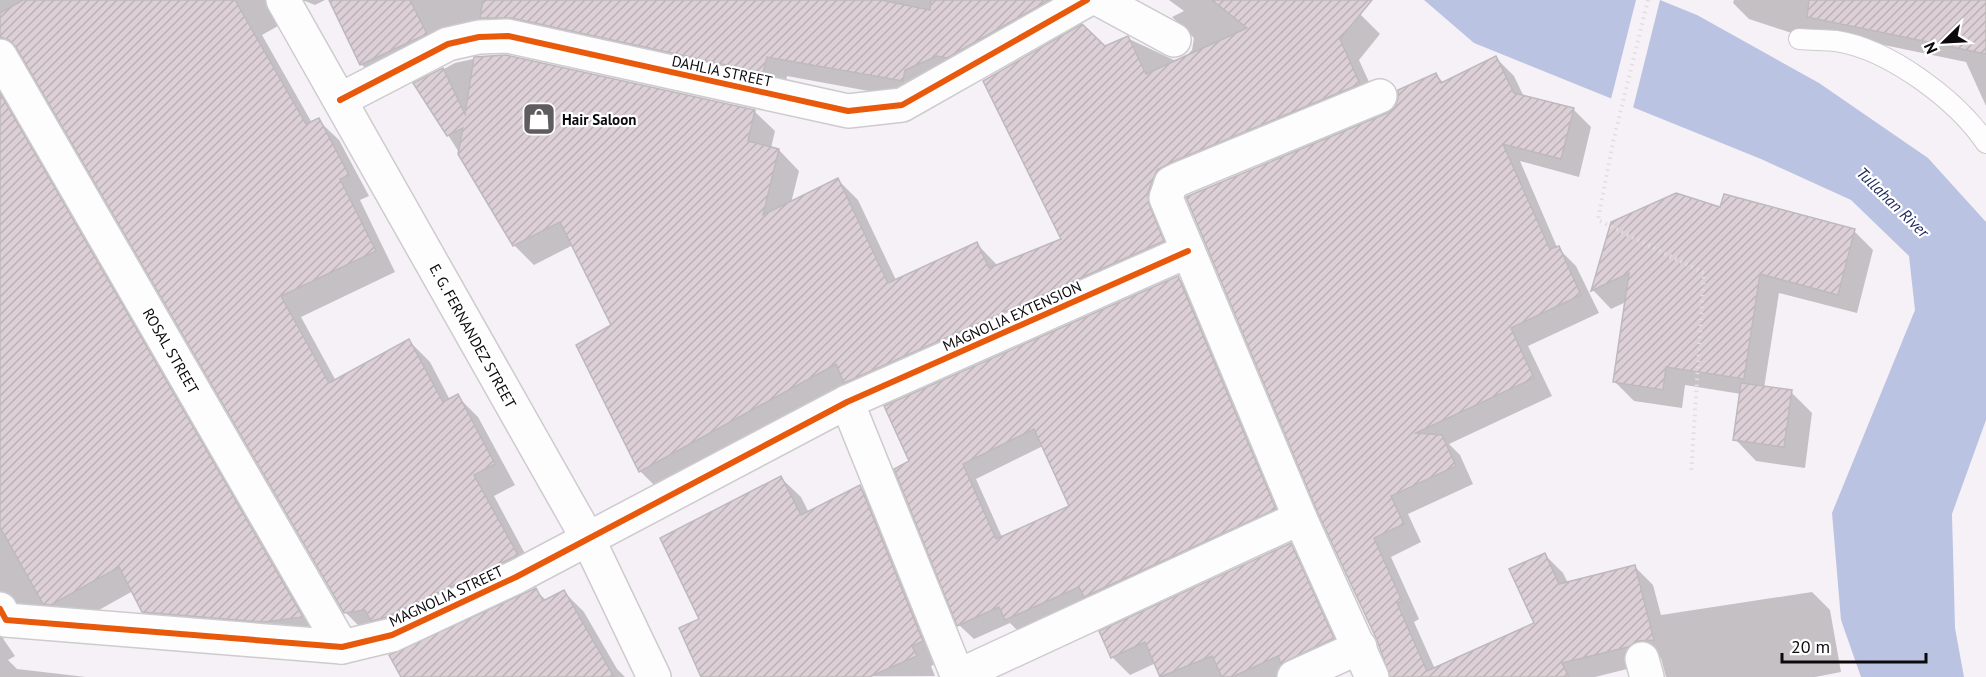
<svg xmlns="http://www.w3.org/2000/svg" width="1986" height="677" font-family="'PT Sans',sans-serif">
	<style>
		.water { fill: #bbc3e3 }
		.pier { fill: #f6f1f6 }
		.shadow { fill: #0003; fill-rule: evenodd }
		.building { fill: url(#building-hatch); stroke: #bdb9bc; stroke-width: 1.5; fill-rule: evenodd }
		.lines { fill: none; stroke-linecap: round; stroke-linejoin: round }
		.service-casing { stroke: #cecbce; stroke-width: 22 }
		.minor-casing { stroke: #cecbce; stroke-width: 36 }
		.path { stroke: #e0dee0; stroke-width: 4; stroke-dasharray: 1.5 4.5; stroke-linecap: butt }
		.service { stroke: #fefdfe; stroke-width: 20 }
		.minor { stroke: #fefdfe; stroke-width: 33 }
		.cycleway-casing { stroke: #fff; stroke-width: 10 }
		.cycleway { stroke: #e8590c; stroke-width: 6 }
		.labels { text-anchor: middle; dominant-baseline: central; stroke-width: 4.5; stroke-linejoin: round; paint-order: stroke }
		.street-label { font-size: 15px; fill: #0d0a0d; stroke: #fff }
		.poi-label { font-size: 15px; font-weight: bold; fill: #0d0a0d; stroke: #fff; text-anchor: start }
		.water-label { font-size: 16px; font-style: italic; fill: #1d255a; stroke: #fff }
	</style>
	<defs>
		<pattern id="building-hatch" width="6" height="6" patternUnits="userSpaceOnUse" patternTransform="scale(1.5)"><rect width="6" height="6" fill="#dcd0d6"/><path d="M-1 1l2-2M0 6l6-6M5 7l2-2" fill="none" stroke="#bcb1b6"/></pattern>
	</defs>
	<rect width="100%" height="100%" fill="#f6f1f6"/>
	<!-- water -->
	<path class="water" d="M1424,0h236l37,15 122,68 109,75 58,64v198l-34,94 3,114 9,49h-103l-20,-57 -9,-107 83,-203 -6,-54 -58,-56 -90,-41 -287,-116z"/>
	<!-- pier -->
	<path class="pier" d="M1636,0h24l-28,112 -22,-9z"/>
	<!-- shadow -->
	<g class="shadow">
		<path d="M0,0h325l-10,5 -10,-4 -11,3 -9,18 -23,13 50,88 6,-3 21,20 30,56 -9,4 35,72 -94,45 35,64 73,-40 21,21 20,38 7,-4 21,21 37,68 -21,11 43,80 -171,57 -21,-21 -323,-555 -11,3 311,578 -158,-6 -21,-21 -10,-20 -61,34 -71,6 3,9 11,16 -7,4 9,9 69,8h-86z"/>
		<path d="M331,0h724l-132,101 -136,-25 -3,17 -288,-54 -114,46 -21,-21z"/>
		<path d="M1169,0h186l5,14 20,20 -21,26 20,44 -203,87 7,70 -523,230 -20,-20 -27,-145 -40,-81 -39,20 -20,-20 -15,-29 -83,-132 39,-21 27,-6 272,54 21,20 -4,17 8,2 20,21 -8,32 47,-23 20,20 38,80 81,-36 21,22 65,-27 42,-191 22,-10 47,22 10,-2 8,-8 2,-12 -22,-21 12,-6z"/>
		<path d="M1734,0h252v106l-20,-44 -116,-24 -28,5 -73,-24 -16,-16z"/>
		<path d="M1496,58l18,18 10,21 49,12 18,18 -12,50 -59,-16 37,86 19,19 23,47 -71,33 24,50 -103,48 11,11 13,29 -65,30 13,28 -30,15 28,62 -5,3 21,47 101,-45 9,-69 18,18 5,10 67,-16 18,18 8,30 151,-23 18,18 11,62 -26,5h-149l-5,-19h-5l-9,6 -52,13h-203l-1,-8 -72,-159 69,-395 48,-40 8,8z"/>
		<path d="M1721,209l133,22 19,19 -16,63 -78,-20 -15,95 27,4 21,21 -7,55 -49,-7 -21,-22 6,-45 -56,-9 -3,23 -48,-7 -19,-19 11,-80 -15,7 -18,-19z"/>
		<path d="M1178,278l15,14 97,232 -269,110 -11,-11 -36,16 -15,-14 -48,-163zM1043,446l28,61 -69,30 -26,-58z"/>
		<path d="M781,478l20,19 8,16 51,-26 20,20 62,154 -11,5 4,10 -233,1 -1,-57z"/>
		<path d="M1290,545l19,18 42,94 -41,20h-148l-6,-14 -26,12 -18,-18z"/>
		<path d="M535,590l12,11 17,-9 20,20 33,57 8,8h-222z"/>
	</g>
	<!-- building -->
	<g class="building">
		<path d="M23,0h212l71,124 13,-6 30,57 -9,4 36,72 -95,45 48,87 80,-44 34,63 15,-8 37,70 -21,11 44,80 -132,62 -15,4 -6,-11 -21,3 -328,-566 -7,-7 -9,-3v-24z"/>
		<path d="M329,0h81l17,34 -67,31z"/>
		<path d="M483,0h398l49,10 1,-10h118l-102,58 -10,-2 -32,14 -2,11 -136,-24 -4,16 -251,-55h-32z"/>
		<path d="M1212,0h160l-32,39 20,45 -188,78 -15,8 -9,22 1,12 15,37 -320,142 -8,-19 -197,108 -63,-127 35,-20 -51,-103 -47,24 -55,-92 5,-26 -16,8 -34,-53 30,-15 22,46 9,-57 32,-2 249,55 -7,31 31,8 -16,66 75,-37 50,105 89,-41 12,26 72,-29 -78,-158 99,-57 23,22 23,-10 18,38 101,-46z"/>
		<path d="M1809,0h177v54l-179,-37z"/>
		<path d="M1496,56l18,37 60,15 -13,51 -58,-15 47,105 9,-3 22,49 -70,33 23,50 -118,55 26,2 14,31 -65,30 13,28 -30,14 28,63 -5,2 30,68 107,-48 -25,-54 36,-16 14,31 76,-19 19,75 -16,1 -10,6 -66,16 7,14h-179l-13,-37 -60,-129 -131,-314 201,-84 8,-6 3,-8v-9l38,-17 5,10z"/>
		<path d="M0,93l303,524 -40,5 -121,-10 -23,-45 -68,38 -8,-1 -43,-77z"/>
		<path d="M1676,193l44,14 4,-13 131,35 -17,66 -78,-21 -16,105 -78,-12 -3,23 -50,-8 16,-109 -38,18 20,-69z"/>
		<path d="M1178,276l98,233 -192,88 -5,-10 -74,33 -6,-13 -42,19 -63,-157 15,-8 -25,-55zM1034,429l35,77 -73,33 -33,-75z"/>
		<path d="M1741,383l51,7 -8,57 -51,-7z"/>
		<path d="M781,476l20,39 59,-30 63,156 -11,5 5,10 -48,21h-168l-22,-49 20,-9 -39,-81z"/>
		<path d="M1291,543l43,95 -53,26 -3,-8 -46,21h-10l-10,-21 -52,21 -15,-35 -34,16 -12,-27z"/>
		<path d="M536,588l7,13 21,-11 50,87h-213l-12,-22z"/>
	</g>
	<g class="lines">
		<!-- service casing -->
		<g class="service-casing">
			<path id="service" d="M1799,39c12,1 25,1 37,2 53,8 121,59 150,102"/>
		</g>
		<!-- minor casing -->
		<g class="minor-casing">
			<g id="minor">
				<path d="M283,0l305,539 66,138"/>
				<path d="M1100,0l74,40"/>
				<path d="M0,56l342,591"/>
				<path d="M340,100l108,-56 31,-7 29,-1 340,75 54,-6 185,-105"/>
				<path d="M847,402l111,275"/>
				<path d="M0,609l6,11 336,27 50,-12 124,-58 331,-175 341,-151"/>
				<path d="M1642,659l5,18"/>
				<path d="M958,676l342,-158"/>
				<path d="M1294,677l66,-30"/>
				<path d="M1372,677l-72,-159 -134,-320 5,-15 8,-4 201,-83"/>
			</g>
		</g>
		<!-- path -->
		<path class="path" d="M1648,0l-35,142 -15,78 106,53 -13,201"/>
		<!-- service -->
		<use href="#service" class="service"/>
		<!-- minor -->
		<use href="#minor" class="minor"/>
		<!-- cycleway casing -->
		<g class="cycleway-casing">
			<g id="cycleway">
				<path d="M340,100l108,-56 31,-7 29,-1 340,75 54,-6 185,-105"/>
				<path d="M0,609l6,11 336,27 50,-12 124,-58 331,-175 341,-151"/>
			</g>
		</g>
		<!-- cycleway -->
		<use href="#cycleway" class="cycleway"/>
	</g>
	<!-- icons -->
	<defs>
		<g id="shop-square" transform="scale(1.725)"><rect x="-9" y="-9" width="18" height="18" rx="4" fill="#5f5b5f" stroke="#fff"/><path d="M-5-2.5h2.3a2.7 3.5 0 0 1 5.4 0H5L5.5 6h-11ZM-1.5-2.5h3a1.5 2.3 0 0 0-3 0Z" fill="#fff"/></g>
	</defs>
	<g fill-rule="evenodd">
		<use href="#shop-square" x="539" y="119"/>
	</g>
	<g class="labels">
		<!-- street labels -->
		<g class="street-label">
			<text transform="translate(722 71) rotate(12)">DAHLIA STREET</text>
			<text transform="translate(1012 316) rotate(-24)">MAGNOLIA EXTENSION</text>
			<text transform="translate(473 336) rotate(61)">E. G. FERNANDEZ STREET</text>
			<text transform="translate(171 351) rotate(60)">ROSAL STREET</text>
			<text transform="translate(446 596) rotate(-25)">MAGNOLIA STREET</text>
		</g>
		<!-- poi labels -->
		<g class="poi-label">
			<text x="562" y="119">Hair Saloon</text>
		</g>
		<!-- water labels -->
		<g class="water-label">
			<text transform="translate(1893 202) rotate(44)">Tullahan River</text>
		</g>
	</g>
	<!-- north arrow -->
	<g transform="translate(1944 42) rotate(246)" stroke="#ffffff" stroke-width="4.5" paint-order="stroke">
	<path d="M0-4.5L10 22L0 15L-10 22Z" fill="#0d0a0d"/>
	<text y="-9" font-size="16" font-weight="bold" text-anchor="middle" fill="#0d0a0d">N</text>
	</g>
	<!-- scale -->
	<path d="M1782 653v9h144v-9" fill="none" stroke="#0d0a0d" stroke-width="3"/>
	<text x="1791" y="653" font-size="18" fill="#0d0a0d" stroke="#ffffff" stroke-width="4.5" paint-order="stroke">20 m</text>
</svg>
